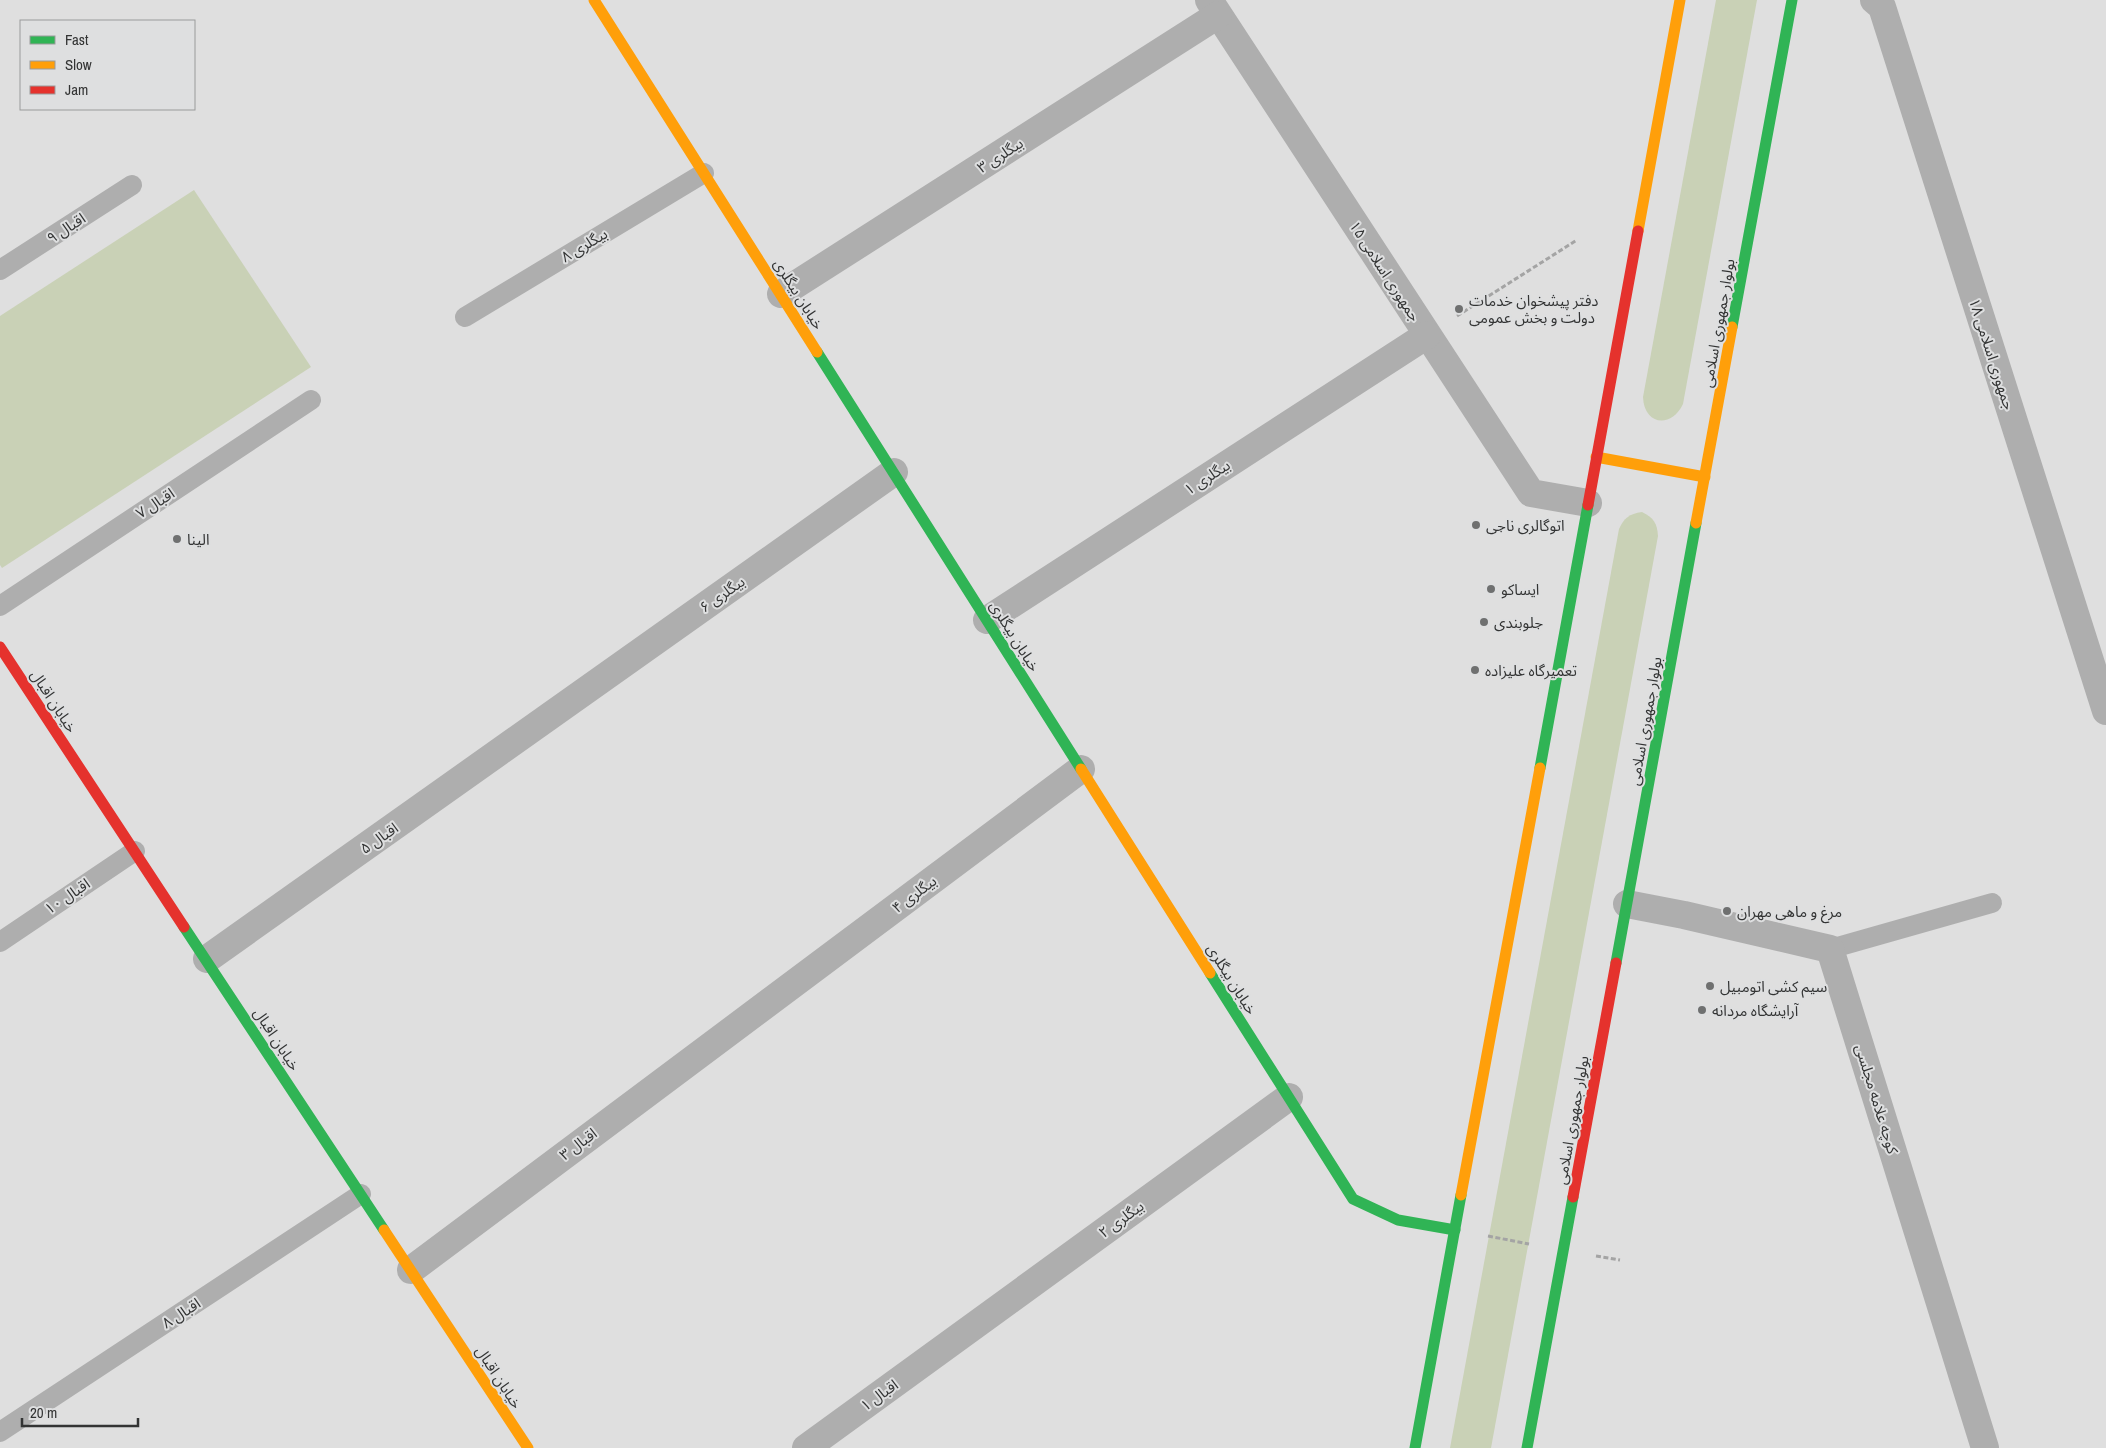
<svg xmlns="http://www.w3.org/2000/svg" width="2106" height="1448" font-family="'Archivo Narrow','Noto Sans Arabic',sans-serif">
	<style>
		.green { fill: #c9d1b6 }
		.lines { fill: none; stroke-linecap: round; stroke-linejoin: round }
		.path { stroke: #a4a4a4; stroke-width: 3; stroke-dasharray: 5 2.5; stroke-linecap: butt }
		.lane { stroke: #aeaeae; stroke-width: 20 }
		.street { stroke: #aeaeae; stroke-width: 28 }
		.fast { stroke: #30b455; stroke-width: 11 }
		.slow { stroke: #ff9f0a; stroke-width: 11 }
		.jam { stroke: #e5322d; stroke-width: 11 }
		.poi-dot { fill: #6f7070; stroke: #dedfe0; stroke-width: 2 }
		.labels { text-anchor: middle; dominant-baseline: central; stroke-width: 4; stroke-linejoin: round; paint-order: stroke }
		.street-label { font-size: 15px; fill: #333434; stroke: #dedfe0 }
		.poi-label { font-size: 15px; fill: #333434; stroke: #dedfe0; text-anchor: start }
	</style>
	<rect width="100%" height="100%" fill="#dfdfdf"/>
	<!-- green -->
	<g class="green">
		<path d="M1716,0h41l-74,404c-12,25 -39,21 -40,-7z"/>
		<path d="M194,190l117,177 -309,201 -2,-3v-249z"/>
		<path d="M1642,512c12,6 15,11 16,24l-167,912h-41l169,-919c5,-11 10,-15 23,-17z"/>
	</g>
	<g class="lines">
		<!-- path -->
		<g class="path">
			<path d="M1457,316l120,-76"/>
			<path d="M1488,1236l41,8"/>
			<path d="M1596,1256l24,4"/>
		</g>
		<!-- lane -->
		<g class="lane">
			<path d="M0,270l132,-85"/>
			<path d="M465,317l239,-144"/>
			<path d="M0,606l311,-206"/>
			<path d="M0,942l135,-91"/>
			<path d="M1830,949l162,-46"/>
			<path d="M0,1432l361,-238"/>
		</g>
		<!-- street -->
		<g class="street">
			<path d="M1209,0l322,493 57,10"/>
			<path d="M1874,0l8,7 224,704"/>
			<path d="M781,294l437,-279"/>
			<path d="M987,620l440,-285"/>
			<path d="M1627,904l57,11 146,34 155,499"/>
			<path d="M207,959l687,-487"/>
			<path d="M411,1270l670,-501"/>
			<path d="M806,1448l483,-351"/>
		</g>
		<!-- fast -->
		<g class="fast">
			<path d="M1732,327l60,-327"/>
			<path d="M817,352l264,417"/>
			<path d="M1540,768l48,-263"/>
			<path d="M184,927l200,303"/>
			<path d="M1616,963l80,-440"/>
			<path d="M1210,973l143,226 45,21 57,10"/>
			<path d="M1415,1448l46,-253"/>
			<path d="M1527,1448l46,-251"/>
		</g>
		<!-- slow -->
		<g class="slow">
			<path d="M594,0l223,352"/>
			<path d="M1638,231l42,-231"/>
			<path d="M1596,457l109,20"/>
			<path d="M1696,523l36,-196"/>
			<path d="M1081,769l129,204"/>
			<path d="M1461,1195l79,-427"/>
			<path d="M384,1230l144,218"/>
		</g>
		<!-- jam -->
		<g class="jam">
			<path d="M1588,505l50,-274"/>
			<path d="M0,647l184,280"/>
			<path d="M1573,1197l43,-234"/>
		</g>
	</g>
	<!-- markers -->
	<g class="poi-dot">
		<circle cx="1459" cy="309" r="5"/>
		<circle cx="1476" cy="525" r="5"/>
		<circle cx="177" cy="539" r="5"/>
		<circle cx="1491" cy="589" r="5"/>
		<circle cx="1484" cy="622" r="5"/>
		<circle cx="1475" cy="670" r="5"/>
		<circle cx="1727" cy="911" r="5"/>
		<circle cx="1710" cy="986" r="5"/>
		<circle cx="1702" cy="1010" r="5"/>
	</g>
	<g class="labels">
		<!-- street labels -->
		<g class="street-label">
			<text transform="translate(1000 155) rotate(-33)">بیگلری ۳</text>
			<text transform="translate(66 228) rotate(-33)">اقبال ۹</text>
			<text transform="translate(584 245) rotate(-31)">بیگلری ۸</text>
			<text transform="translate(1385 271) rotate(57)">جمهوری اسلامی ۱۵</text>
			<text transform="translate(799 294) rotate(58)">خیابان بیگلری</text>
			<text transform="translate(1718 323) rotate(-80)">بولوار جمهوری اسلامی</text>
			<text transform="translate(1992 354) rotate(72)">جمهوری اسلامی ۱۸</text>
			<text transform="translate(1207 477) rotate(-33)">بیگلری ۱</text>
			<text transform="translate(155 503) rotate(-33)">اقبال ۷</text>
			<text transform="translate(722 594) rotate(-35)">بیگلری ۶</text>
			<text transform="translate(1015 636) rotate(58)">خیابان بیگلری</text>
			<text transform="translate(54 701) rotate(57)">خیابان اقبال</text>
			<text transform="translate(1645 721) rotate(-80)">بولوار جمهوری اسلامی</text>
			<text transform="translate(379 838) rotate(-35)">اقبال ۵</text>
			<text transform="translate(914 894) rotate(-37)">بیگلری ۴</text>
			<text transform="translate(67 896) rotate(-34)">اقبال ۱۰</text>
			<text transform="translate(1232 979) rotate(58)">خیابان بیگلری</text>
			<text transform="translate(277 1039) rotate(57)">خیابان اقبال</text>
			<text transform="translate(1877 1099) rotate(73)">کوچه علامه مجلسی</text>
			<text transform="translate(1572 1120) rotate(-80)">بولوار جمهوری اسلامی</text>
			<text transform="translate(578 1144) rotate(-37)">اقبال ۳</text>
			<text transform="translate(1121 1219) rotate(-36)">بیگلری ۲</text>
			<text transform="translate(181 1313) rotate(-33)">اقبال ۸</text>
			<text transform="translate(499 1377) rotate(57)">خیابان اقبال</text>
			<text transform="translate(879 1395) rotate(-36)">اقبال ۱</text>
		</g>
		<!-- poi labels -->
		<g class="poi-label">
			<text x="1469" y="300">دفتر پیشخوان خدمات<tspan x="1469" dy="17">دولت و بخش عمومی</tspan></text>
			<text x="1486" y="525">اتوگالری ناجی</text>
			<text x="187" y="539">الینا</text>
			<text x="1501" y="589">ایساکو</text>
			<text x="1494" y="622">جلوبندی</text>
			<text x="1485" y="670">تعمیرگاه علیزاده</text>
			<text x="1737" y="911">مرغ و ماهی مهران</text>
			<text x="1720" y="986">سیم کشی اتومبیل</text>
			<text x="1712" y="1010">آرایشگاه مردانه</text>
		</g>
	</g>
	<!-- legend -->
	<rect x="20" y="20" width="175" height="90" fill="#dedfe0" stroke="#9a9b9b"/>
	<rect x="30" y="36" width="25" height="8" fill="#30b455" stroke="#9a9b9b"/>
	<text x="65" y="45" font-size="15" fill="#333434">Fast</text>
	<rect x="30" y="61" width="25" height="8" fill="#ff9f0a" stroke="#9a9b9b"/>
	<text x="65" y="70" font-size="15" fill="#333434">Slow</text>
	<rect x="30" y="86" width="25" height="8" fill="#e5322d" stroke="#9a9b9b"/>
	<text x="65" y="95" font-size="15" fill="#333434">Jam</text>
	<!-- scale -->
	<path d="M22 1418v8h116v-8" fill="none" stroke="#333434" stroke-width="2.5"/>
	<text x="30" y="1418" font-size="15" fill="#333434" stroke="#dedfe0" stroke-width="4" paint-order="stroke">20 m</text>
</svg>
